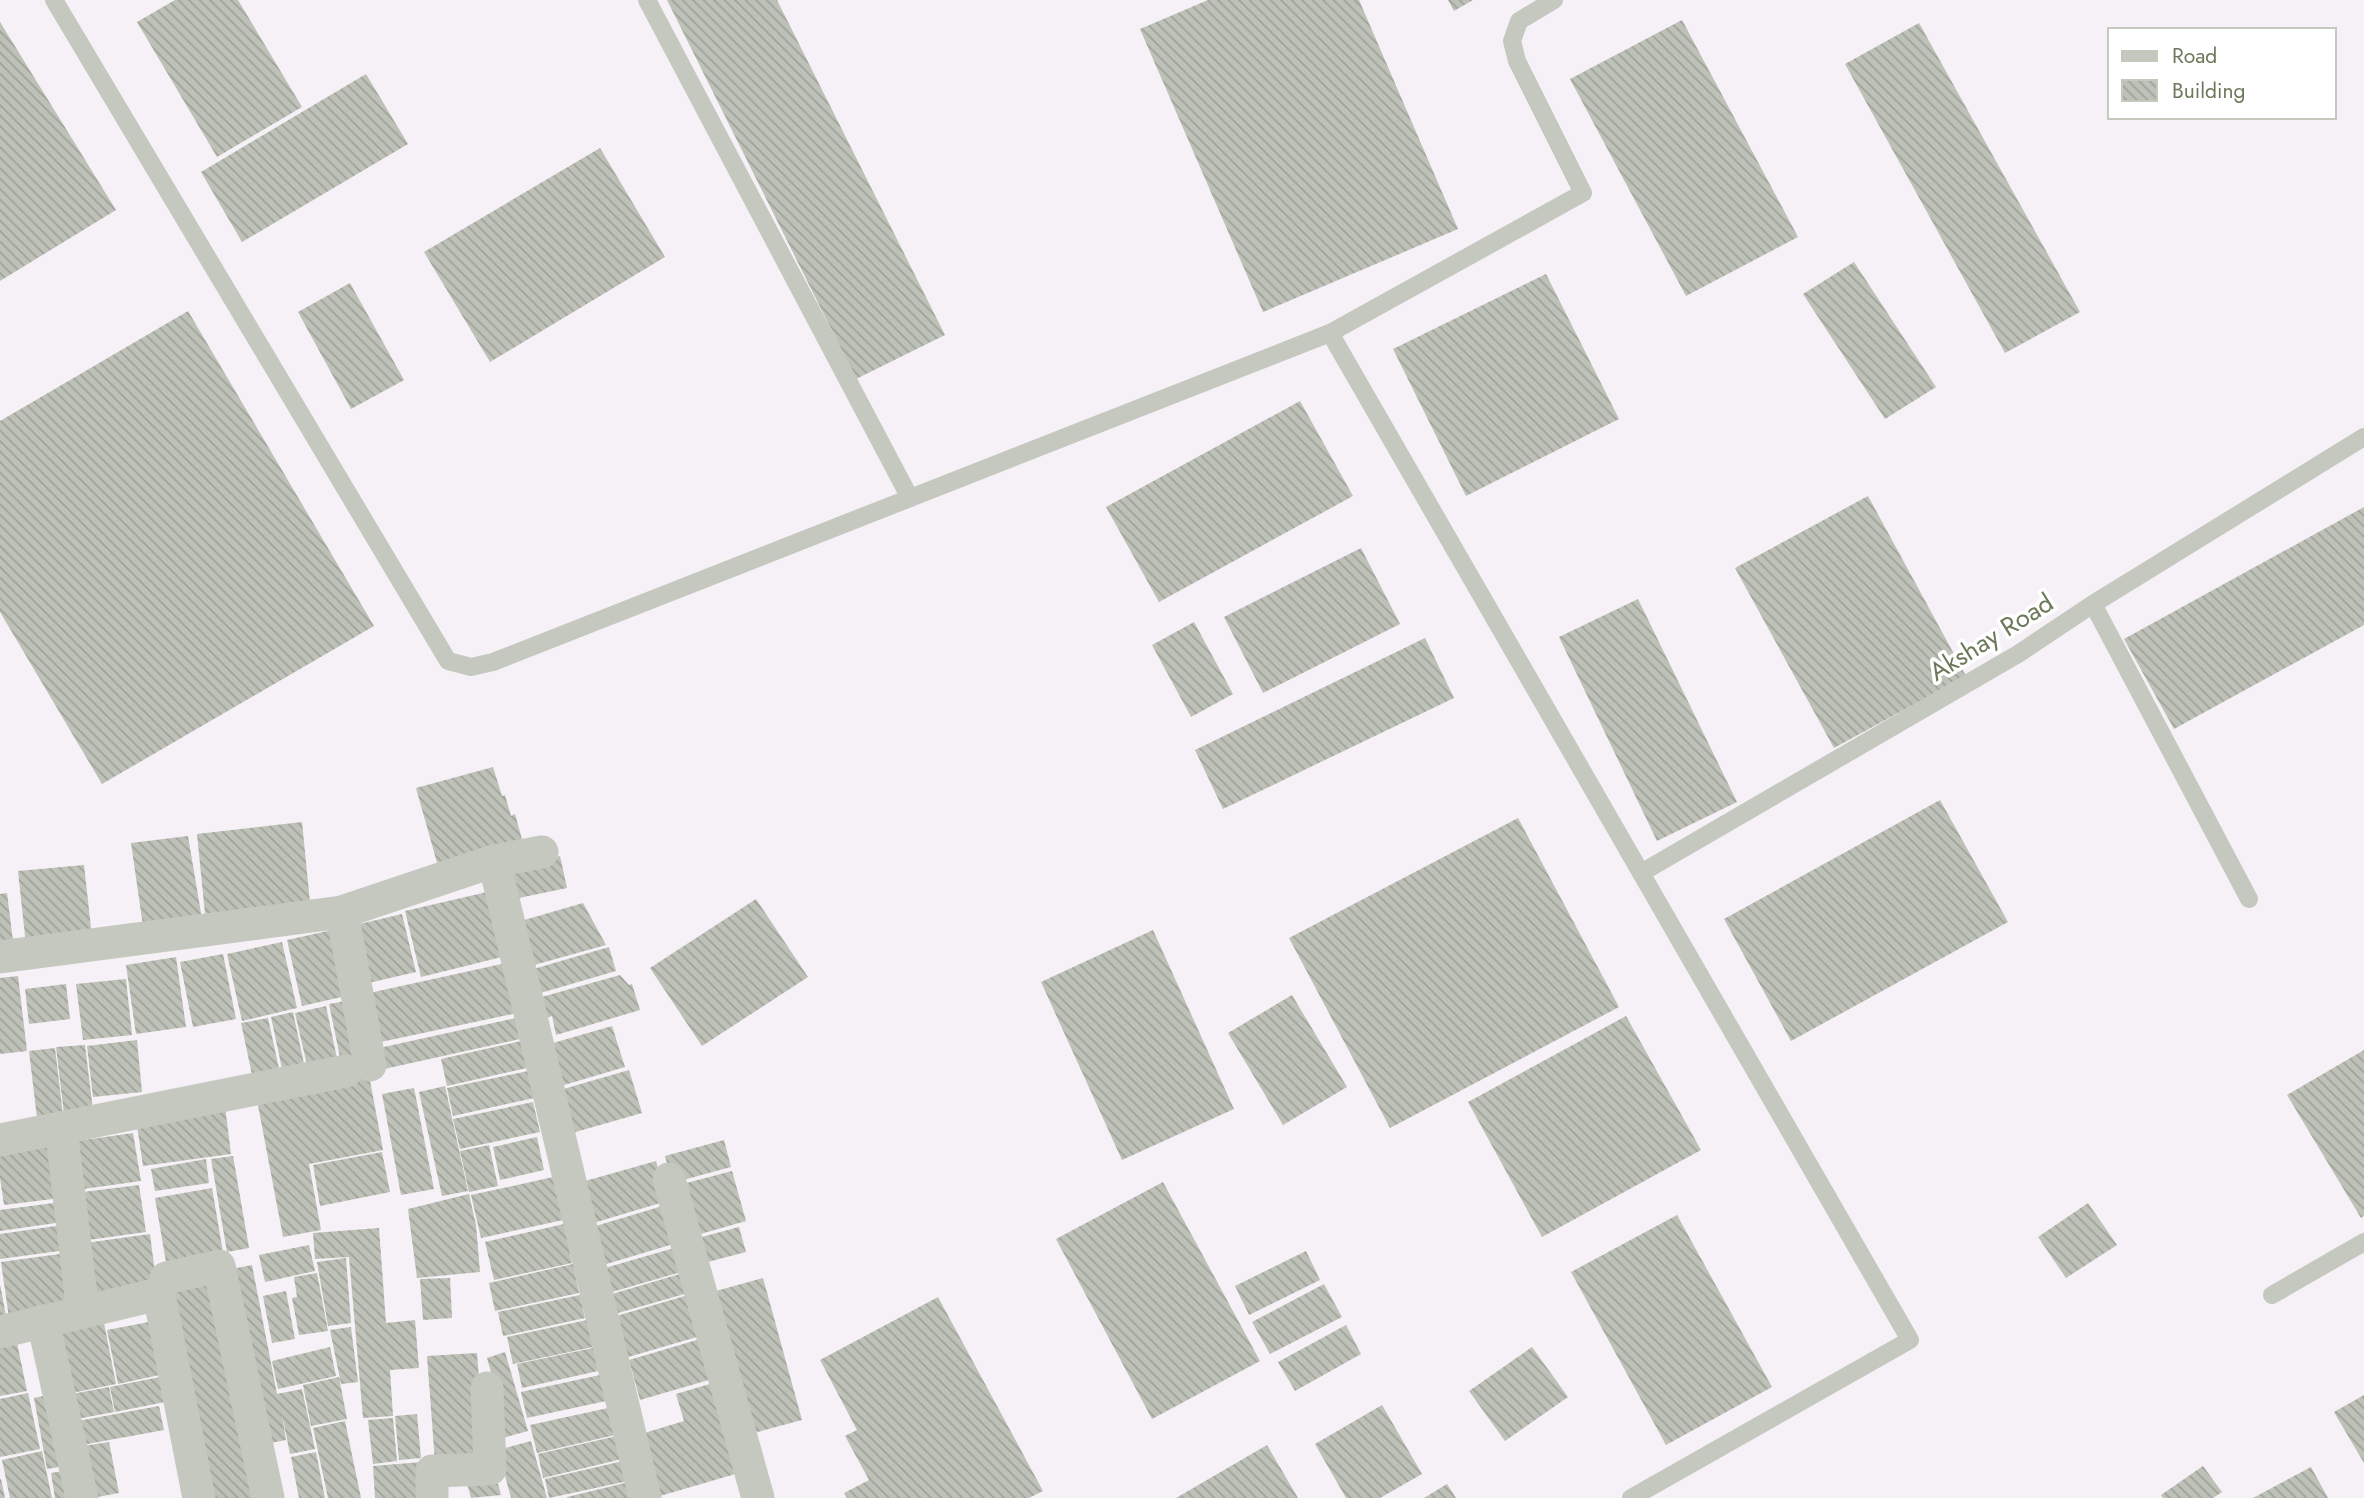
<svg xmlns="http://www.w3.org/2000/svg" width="2364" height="1498" font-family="Jost,sans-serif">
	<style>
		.building { fill: url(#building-back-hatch) }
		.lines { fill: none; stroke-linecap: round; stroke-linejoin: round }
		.service { stroke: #c4c8bf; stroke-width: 18 }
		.minor { stroke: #c4c8bf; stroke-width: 33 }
		.labels { text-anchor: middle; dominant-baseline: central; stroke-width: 7; stroke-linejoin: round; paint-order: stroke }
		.street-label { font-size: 26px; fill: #6b795a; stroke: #fff }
	</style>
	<defs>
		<pattern id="building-back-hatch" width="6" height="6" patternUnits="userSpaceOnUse" patternTransform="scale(1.75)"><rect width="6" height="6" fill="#bec1b7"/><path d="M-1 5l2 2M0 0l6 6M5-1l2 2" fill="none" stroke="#9ea298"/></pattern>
	</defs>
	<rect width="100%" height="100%" fill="#f6f1f6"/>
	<!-- building -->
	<g class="building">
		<path d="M175,0h63l64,107 -85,50 -80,-135z"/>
		<path d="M667,0h110l168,335 -89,44z"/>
		<path d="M1208,0h151l99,229 -195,83 -123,-283z"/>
		<path d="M1448,0h25l-19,11z"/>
		<path d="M1682,20l116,217 -112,59 -116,-217z"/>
		<path d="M0,22l116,188 -116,71z"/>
		<path d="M1919,23l161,289 -75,41 -160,-289z"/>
		<path d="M366,74l42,70 -166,98 -41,-70z"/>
		<path d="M600,148l65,109 -175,105 -66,-110z"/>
		<path d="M1854,262l82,125 -51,32 -82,-125z"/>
		<path d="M1546,274l73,145 -153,77 -73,-147z"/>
		<path d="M350,283l54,97 -53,29 -53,-97z"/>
		<path d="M188,311l186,315 -272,158 -102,-172v-191z"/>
		<path d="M1300,401l53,95 -194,106 -53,-95z"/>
		<path d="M1868,496l98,180 -132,72 -99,-180z"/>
		<path d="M2364,507v118l-190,104 -50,-90z"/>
		<path d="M1361,548l39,76 -137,69 -39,-76z"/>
		<path d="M1638,599l99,203 -80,39 -98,-204z"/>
		<path d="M1194,622l39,72 -42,23 -39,-72z"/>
		<path d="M1425,638l29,60 -231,111 -28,-59z"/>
		<path d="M493,767l9,29 3,-1 6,21 4,-2 8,29 -85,23 -22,-78z"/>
		<path d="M1940,800l68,122 -217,119 -67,-122z"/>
		<path d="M1518,818l101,189 -229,121 -101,-190z"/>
		<path d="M302,822l8,80 -105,12 -8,-80z"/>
		<path d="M188,836l14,83 -59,7 -12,-83z"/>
		<path d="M560,856l7,32 -53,11 -7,-31z"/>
		<path d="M84,865l8,72 -66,8 -8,-74z"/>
		<path d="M487,892l15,65 -81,20 -16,-66z"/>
		<path d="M7,893l6,48 -13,2v-49z"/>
		<path d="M756,899l52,78 -106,69 -52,-78z"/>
		<path d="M583,903l23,42 -79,22 -13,-44z"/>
		<path d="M402,914l14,58 -56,13 -13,-58z"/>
		<path d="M332,930l14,66 -44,10 -15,-66z"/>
		<path d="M1153,930l81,179 -112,51 -81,-178z"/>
		<path d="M282,942l15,66 -55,13 -15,-67z"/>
		<path d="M609,947l7,24 -79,23 -7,-24z"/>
		<path d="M223,954l13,65 -43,8 -13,-65z"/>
		<path d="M176,957l10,70 -50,7 -10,-69z"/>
		<path d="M506,963l11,50 -141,30 -11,-49z"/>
		<path d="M620,975l9,10 3,-1 8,26 -84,25 -4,-19 -8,3 -6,-21z"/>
		<path d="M18,976l9,75 -27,3v-76z"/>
		<path d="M126,979l6,56 -49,5 -7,-56z"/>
		<path d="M66,984l4,35 -41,5 -4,-35z"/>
		<path d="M1292,995l55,92 -64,38 -55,-92z"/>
		<path d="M351,1000l13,62 -22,5 -13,-63z"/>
		<path d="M326,1006l13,62 -30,6 -14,-61z"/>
		<path d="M293,1012l13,61 -22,5 -13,-61z"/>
		<path d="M1626,1016l75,134 -159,87 -74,-135z"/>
		<path d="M268,1018l13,60 -27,6 -13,-61z"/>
		<path d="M516,1018l4,21 -136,30 -5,-21z"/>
		<path d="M612,1026l13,41 -61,18 -11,-42z"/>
		<path d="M137,1040l5,52 -49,5 -6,-51z"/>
		<path d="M521,1041l6,27 -80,18 -6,-27z"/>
		<path d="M85,1045l8,65 -29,4 -8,-67z"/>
		<path d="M55,1048l8,67 -26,3 -8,-67z"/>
		<path d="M2364,1050v166l-3,2 -74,-123z"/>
		<path d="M629,1070l13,43 -70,20 -12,-43z"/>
		<path d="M528,1071l6,27 -81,18 -6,-28z"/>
		<path d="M369,1075l14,75 -74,14 12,66 -38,7 -26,-137z"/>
		<path d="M445,1086l23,105 -26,5 -23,-104z"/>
		<path d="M414,1088l20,101 -33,6 -19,-101z"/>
		<path d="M533,1102l7,30 -80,17 -7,-30z"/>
		<path d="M225,1106l6,48 -88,12 -7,-47z"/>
		<path d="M133,1133l8,48 -65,9 -6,-48z"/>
		<path d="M537,1137l7,33 -44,10 -7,-33z"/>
		<path d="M724,1140l7,27 -59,16 -7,-27z"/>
		<path d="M54,1145l7,53 -57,7 -4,-27v-26z"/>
		<path d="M489,1145l9,41 -29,6 -9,-41z"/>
		<path d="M382,1152l8,40 -70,14 -7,-41z"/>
		<path d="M233,1156l16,92 -22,4 -16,-93z"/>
		<path d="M206,1159l3,24 -54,8 -4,-22z"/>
		<path d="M656,1161l11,40 -77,23 -12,-41z"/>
		<path d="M732,1171l14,50 -56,16 -15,-51z"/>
		<path d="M553,1177l10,43 -82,18 -10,-43z"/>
		<path d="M1163,1182l97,179 -108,58 -96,-180z"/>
		<path d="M139,1185l7,47 -65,9 -6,-48z"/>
		<path d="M212,1188l12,70 -57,10 -12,-70z"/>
		<path d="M469,1194l7,31 4,47 -63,6 -9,-69z"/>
		<path d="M61,1202l2,20 -63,9v-21z"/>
		<path d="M2088,1203l29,42 -51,33 -28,-41z"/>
		<path d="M669,1204l11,38 -80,24 -11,-38z"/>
		<path d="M1677,1215l95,172 -106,58 -95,-173z"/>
		<path d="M564,1224l8,39 -78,17 -9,-38z"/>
		<path d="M63,1225l4,25 -67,9v-25z"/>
		<path d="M739,1227l7,25 -46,12 -6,-25z"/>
		<path d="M379,1228l7,95 29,-3 4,48 -29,2 3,46 -30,2 -14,-161 -34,2 -2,-26z"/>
		<path d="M150,1234l7,55 -70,18 -9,-63z"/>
		<path d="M309,1245l6,26 -50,11 -6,-27z"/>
		<path d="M681,1246l7,24 -83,24 -7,-24z"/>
		<path d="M1306,1251l14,29 -71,35 -14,-29z"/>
		<path d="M67,1253l7,56 -65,9 -8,-56z"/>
		<path d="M346,1258l5,65 -23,3 -11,-64z"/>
		<path d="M573,1264l6,29 -84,18 -6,-28z"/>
		<path d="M252,1265l25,129 25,-5 13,60 -25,5 -8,-40 4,26 -26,5 -34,-175z"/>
		<path d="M690,1271l5,20 -77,22 -6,-19z"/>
		<path d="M317,1273l11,58 -29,4 -7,-37 5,-1 -3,-20z"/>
		<path d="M450,1278l2,40 -29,2 -3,-41z"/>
		<path d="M763,1278l39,142 -59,16 -38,-142z"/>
		<path d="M213,1279l48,219h-47l-47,-209z"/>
		<path d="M0,1284l7,37 -7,1z"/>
		<path d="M1324,1284l18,33 -72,37 -18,-32z"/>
		<path d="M286,1291l9,48 -23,4 -9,-47z"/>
		<path d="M695,1293l12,41 -82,24 -12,-41z"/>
		<path d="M580,1295l5,23 -82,18 -5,-24z"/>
		<path d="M938,1297l105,194 -14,7h-182l-3,-5 25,-13 -24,-44 12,-6 -37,-70z"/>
		<path d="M587,1320l6,27 -80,17 -6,-27z"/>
		<path d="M154,1321l10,53 -46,10 -11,-54z"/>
		<path d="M104,1323l12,61 -44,9 -12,-62z"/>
		<path d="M1346,1325l15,29 -66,37 -17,-29z"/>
		<path d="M351,1327l7,55 -17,2 -11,-54z"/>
		<path d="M707,1337l12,40 -79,23 -11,-40z"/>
		<path d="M16,1338l11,53 -27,5v-55z"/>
		<path d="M330,1347l6,29 -58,13 -6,-28z"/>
		<path d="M1532,1347l36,50 -63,44 -36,-50z"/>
		<path d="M593,1348l5,23 -76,17 -5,-24z"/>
		<path d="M505,1352l23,79 -25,7 -4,-37 -12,-43z"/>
		<path d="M477,1353l8,106 -50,3 -8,-106z"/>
		<path d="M600,1375l6,26 -79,17 -6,-26z"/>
		<path d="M165,1376l5,25 -55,11 -5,-25z"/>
		<path d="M339,1377l8,42 -36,7 -8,-41z"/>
		<path d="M723,1380l26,90 -89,26 -19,-62 43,-13 -8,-27z"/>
		<path d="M109,1387l5,25 -37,7 -5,-25z"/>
		<path d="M28,1393l12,56 -40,8v-58z"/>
		<path d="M52,1394l13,72 -18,3 -13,-71z"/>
		<path d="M2364,1395v68l-30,-51z"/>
		<path d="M1382,1405l40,69 -42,24h-34l-31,-54z"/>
		<path d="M159,1406l5,24 -82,15 -4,-24z"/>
		<path d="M608,1408l7,27 -78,18 -7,-28z"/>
		<path d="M417,1414l4,44 -22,2 -4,-44z"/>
		<path d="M393,1418l4,43 -24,3 -5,-44z"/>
		<path d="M345,1421l16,77h-33l-15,-70z"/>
		<path d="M617,1436l5,23 -79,19 -5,-24z"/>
		<path d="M531,1441l16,57h-36l-13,-48z"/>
		<path d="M109,1442l10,51 -27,5 -9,-52z"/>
		<path d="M1267,1445l31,53h-122z"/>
		<path d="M42,1451l10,47h-42l-8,-38z"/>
		<path d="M316,1452l9,46h-26l-8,-41z"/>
		<path d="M623,1461l5,20 -79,17 -4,-19z"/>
		<path d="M422,1462l2,36h-49l-2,-32z"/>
		<path d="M2203,1466l19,26 -9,6h-50l-2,-3z"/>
		<path d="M2311,1467l17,31h-75z"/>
		<path d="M64,1471l5,27h-14l-4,-25z"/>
		<path d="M496,1476l5,19 -30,3 -4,-15z"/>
		<path d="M0,1479h1l4,19h-5z"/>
		<path d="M629,1482l4,16h-66v-1z"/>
		<path d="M1447,1484l9,14h-32z"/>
	</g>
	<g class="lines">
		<!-- service -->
		<g class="service">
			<path d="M54,0l394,661 23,6 22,-5 837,-329 580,1007 -279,158"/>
			<path d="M647,0l263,498"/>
			<path d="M1330,333l253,-140 -66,-132 -5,-20 7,-20 35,-21"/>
			<path d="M2093,604l156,295"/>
			<path d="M1641,873l377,-219 75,-50 271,-167"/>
			<path d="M2272,1295l92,-53"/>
		</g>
		<!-- minor -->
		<g class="minor">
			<path d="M494,861l151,637"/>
			<path d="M342,912l28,153"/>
			<path d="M0,957l342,-45 152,-51 48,-9"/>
			<path d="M61,1128l22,184"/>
			<path d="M0,1140l346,-69"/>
			<path d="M669,1179l89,319"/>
			<path d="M166,1278l53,-12 49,232"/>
			<path d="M43,1321l39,177"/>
			<path d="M0,1332l159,-38 40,204"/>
			<path d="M432,1498v-27l58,-2 -3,-81"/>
		</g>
	</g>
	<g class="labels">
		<!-- street labels -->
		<g class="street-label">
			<text transform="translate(1991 637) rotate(-32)">Akshay Road</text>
		</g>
	</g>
	<!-- legend -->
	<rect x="2108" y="28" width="228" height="91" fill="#ffffff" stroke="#c4c9bd" stroke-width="2"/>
	<rect x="2122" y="51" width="35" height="10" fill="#c4c8bf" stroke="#c4c9bd" stroke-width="2"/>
	<text x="2172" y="63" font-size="21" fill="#6b795a">Road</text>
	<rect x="2122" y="80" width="35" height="21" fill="url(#building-back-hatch)" stroke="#c4c9bd" stroke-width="2"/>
	<text x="2172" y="98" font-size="21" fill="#6b795a">Building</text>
</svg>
